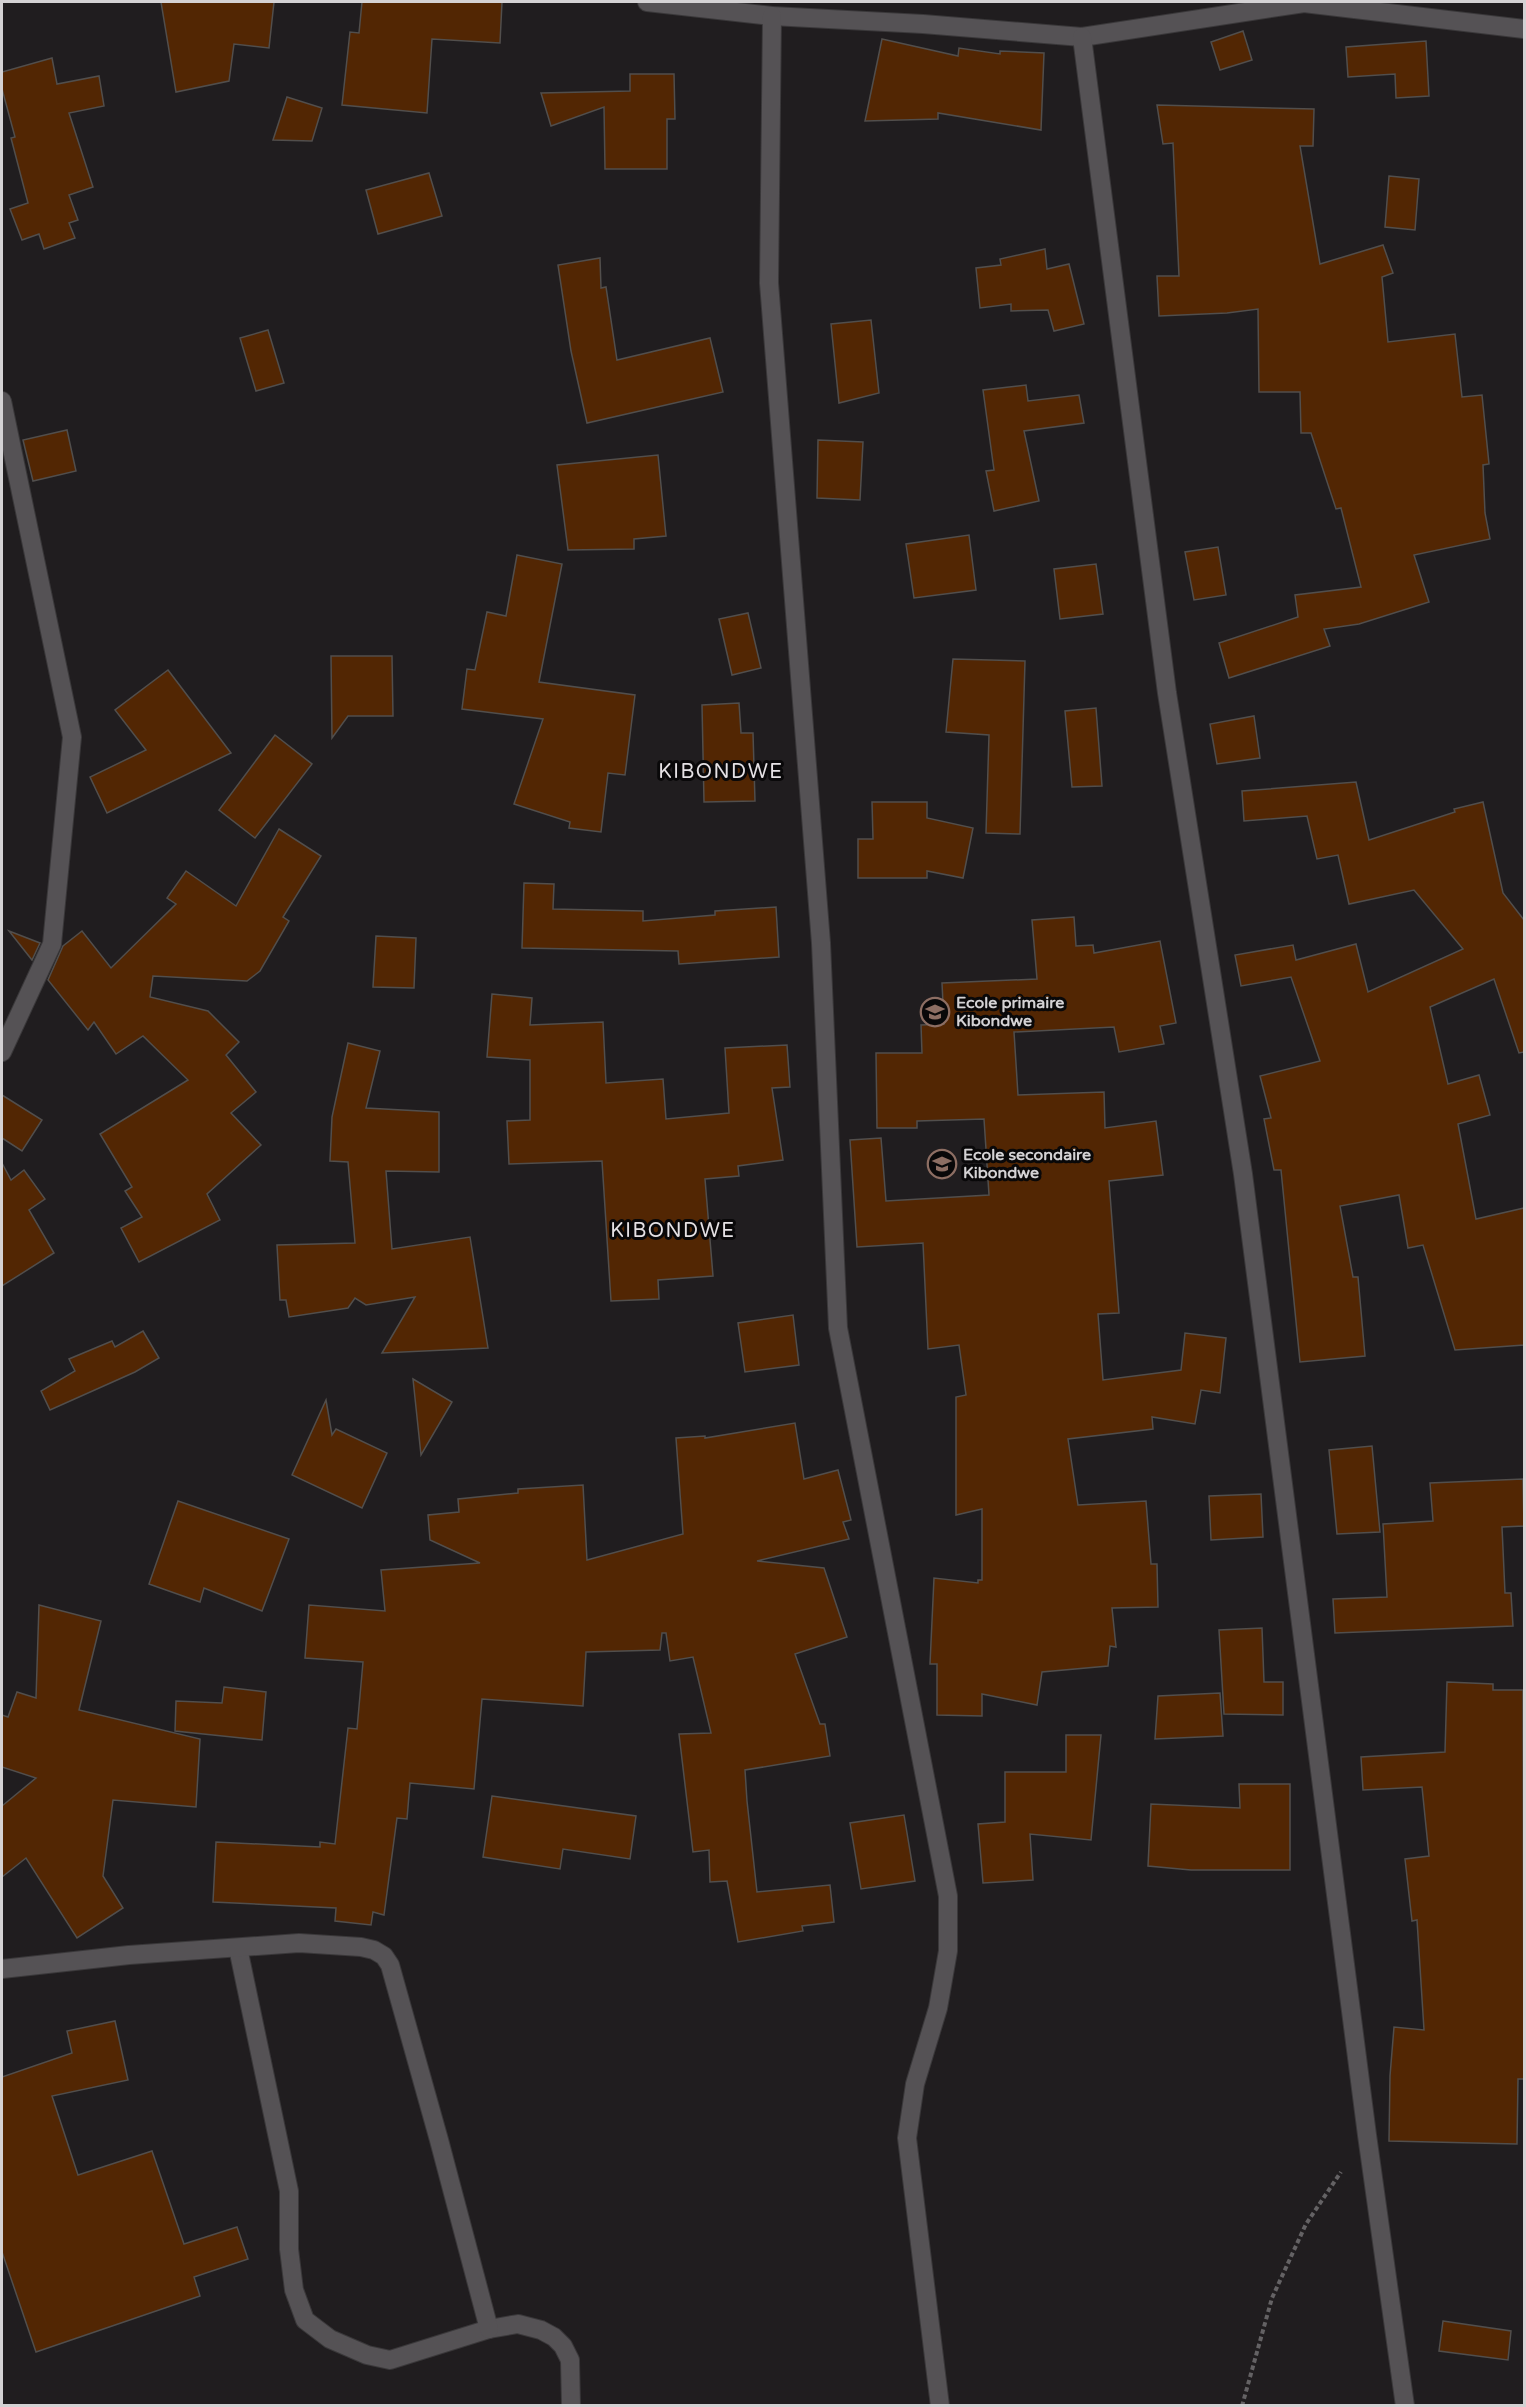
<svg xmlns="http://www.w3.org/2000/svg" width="1526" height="2407" font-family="'Varela Round',sans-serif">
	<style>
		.building { fill: #522603; stroke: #514e4c; stroke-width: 1.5 }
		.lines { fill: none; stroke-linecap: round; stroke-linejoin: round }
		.minor-casing { stroke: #3a383a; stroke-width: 20 }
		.path { stroke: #646264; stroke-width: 4; stroke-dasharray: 4.5 3; stroke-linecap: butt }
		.minor { stroke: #555255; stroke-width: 18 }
		.labels { text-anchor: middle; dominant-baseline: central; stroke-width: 6; stroke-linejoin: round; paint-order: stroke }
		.poi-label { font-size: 16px; font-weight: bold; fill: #d4d2d4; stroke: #090809; text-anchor: start }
		.quarter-label { font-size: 20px; letter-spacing: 1.5px; fill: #e5e1e4; stroke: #090809 }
	</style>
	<rect width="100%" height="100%" fill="#201d1f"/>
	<!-- building -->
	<g class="building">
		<path d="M161,2h113l-5,46 -35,-4 -5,37 -53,11z"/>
		<path d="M362,2h140l-2,41 -68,-4 -5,74 -85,-8 8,-73 9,1z"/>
		<path d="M1243,31l9,29 -32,10 -9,-28z"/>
		<path d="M882,39l76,17 1,-8 41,6v-3l44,2 -3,77 -103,-17v6l-73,2z"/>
		<path d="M1426,41l3,55 -33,2 -1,-24 -47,3 -2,-30z"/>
		<path d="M52,58l5,26 42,-8 5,30 -35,7 24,74 -24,8 9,25 -9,3 6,15 -31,11 -5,-15 -17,6 -12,-31 18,-6 -17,-65 4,-1 -13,-48v-17z"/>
		<path d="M630,74h44l1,45h-8v50h-62l-1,-62 -53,19 -10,-33 89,-2z"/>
		<path d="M287,97l35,11 -10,33 -39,-1z"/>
		<path d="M1157,105l157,4 -1,37h-13l20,118 63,-19 10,28 -11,4 6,65 67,-8 7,63 20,-2 7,69 -6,1 2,48 5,26 -76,16 15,47 -70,22 -35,5 6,17 -101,32 -10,-35 79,-26 -3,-22 66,-8 -20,-79 -5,1 -25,-76h-10l-1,-41h-41l-1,-83 -31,4 -68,3 -2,-40h22l-6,-133 -10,1z"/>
		<path d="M429,173l13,43 -64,18 -12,-44z"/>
		<path d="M1389,176l30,3 -4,51 -30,-3z"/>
		<path d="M1045,249l2,20 22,-5 15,60 -30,7 -6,-21 -37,1v-7l-31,4 -4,-40 25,-3 -1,-6z"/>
		<path d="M600,258l1,30 5,-1 11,73 93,-22 13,54 -136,31 -16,-72 -13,-86z"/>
		<path d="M871,320l8,73 -40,10 -8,-79z"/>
		<path d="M268,330l16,53 -28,8 -16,-53z"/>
		<path d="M1026,385l2,16 51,-6 5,28 -60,8 15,70 -45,10 -8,-40 8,-1 -11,-80z"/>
		<path d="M67,430l9,41 -43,10 -10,-41z"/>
		<path d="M818,440l45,2 -3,58 -43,-2z"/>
		<path d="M658,455l8,81 -32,3v10l-66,1 -11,-85z"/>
		<path d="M969,535l7,55 -62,8 -8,-54z"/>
		<path d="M1218,547l8,48 -32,5 -9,-48z"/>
		<path d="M517,555l45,9 -23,118 96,13 -10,80 -17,-2 -7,59 -32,-4 1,-6 -56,-18 29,-85 -81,-10 5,-40 8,1 12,-58 19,4z"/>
		<path d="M1096,564l7,50 -43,5 -6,-50z"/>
		<path d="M748,613l13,55 -29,7 -13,-56z"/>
		<path d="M331,656h61l1,60h-45l-16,22z"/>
		<path d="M953,659l72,2 -5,173 -34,-1 3,-98 -43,-3z"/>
		<path d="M168,670l63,83 -124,60 -17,-36 56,-27 -31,-40z"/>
		<path d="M739,703l2,30h12l2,68 -51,1 -2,-97z"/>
		<path d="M1096,708l6,78 -30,1 -7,-76z"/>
		<path d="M1254,716l6,42 -43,6 -7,-40z"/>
		<path d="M275,735l37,29 -57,74 -36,-28z"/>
		<path d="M1356,782l13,58 86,-28 -1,-3 29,-7 20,91 21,27v132l-5,1 -25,-74 -64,28 18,77 31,-9 11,40 -32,9 18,95 48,-11v137l-69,5 -32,-105 -15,3 -9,-53 -59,11 13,71h5l7,79 -65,6 -19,-192h-7l-10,-51 7,-1 -11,-42 60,-15 -29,-84 -50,9 -6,-31 58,-10 3,15 60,-16 12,48 95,-43 -49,-59 -65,14 -11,-49 -21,4 -10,-43 -63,5 -2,-30z"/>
		<path d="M872,802h55v16l46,10 -10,50 -36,-7v7h-69v-39h15z"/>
		<path d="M279,829l42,27 -38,61 6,4 -29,50 -13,10 -94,-5 -3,21 58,14 31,31 -13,13 30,37 -25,21 30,32 -54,49 13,26 -81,42 -18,-34 21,-11 -17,-26 7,-4 -32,-53 88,-54 -45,-44 -27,18 -22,-32 -6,8 -40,-50 15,-34 19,-15 29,37 65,-64 -9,-6 19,-27 50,35z"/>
		<path d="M524,883l30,1 -1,25 90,2v10l72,-6v-4l61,-4 3,50 -100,7 -1,-13 -156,-3z"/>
		<path d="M1074,917l2,29 17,-1 1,8 66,-12 16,82 -16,3 4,18 -45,8 -5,-25 -100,5 4,63 86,-3 1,36 51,-7 7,54 -54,6 10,132 -21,1 5,66 78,-10 4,-37 41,5 -6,55 -19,-3 -6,34 -43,-7 1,12 -85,10 10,66 68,-4 5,63h6l1,43 -46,1 4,39 -6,-1 -2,20 -66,6 -5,33 -55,-11v22l-45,-1v-51h-7l4,-86 44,5v-3h4v-71l-26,6v-118l10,-2 -7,-50 -31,4 -5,-106 -66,4 -7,-107 31,-2 5,63 103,-6 -5,-76 -67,2v7h-40l-1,-75h46l-1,-28 23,-1 -2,-41 95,-4 -5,-59z"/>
		<path d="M9,931l31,12 -8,17z"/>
		<path d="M376,936l40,2 -2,50 -41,-1z"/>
		<path d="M492,994l40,4 -2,27 73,-3 3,61 57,-4 3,40 63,-6 -4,-65 62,-3 3,42 -18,1 11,72 -45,6 1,10 -34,3 8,97 -55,4 1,19 -48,2 -9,-140 -93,3 -2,-43 23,-1v-60l-43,-3z"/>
		<path d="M348,1043l32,8 -14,57 73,4v60l-53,-1 6,78 78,-12 18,111 -106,5 33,-56 -49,8 -11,-7 -7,10 -59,9 -3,-17h-6l-3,-55 78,-2 -7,-81 -18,-1 2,-44z"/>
		<path d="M2,1095l40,25 -20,31 -20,-13z"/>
		<path d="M2,1163l9,17 13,-10 21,29 -16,11 25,43 -52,33z"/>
		<path d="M793,1315l6,50 -54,7 -7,-49z"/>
		<path d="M143,1331l16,27 -24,14 -85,38 -9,-19 34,-20 -6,-12 43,-18 3,6z"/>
		<path d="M413,1379l39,23 -31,53z"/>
		<path d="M326,1400l6,35 4,-6 51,24 -25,55 -70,-33z"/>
		<path d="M795,1423l9,56 34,-9 13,50 -8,2 6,17 -92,22 67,7 23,69 -52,17 25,70h5l5,32 -85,14 2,31 10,91 73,-7 4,37 -32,4 1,5 -65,11 -11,-61 -17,1 -1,-32 -16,2 -14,-118 32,-1 -18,-76 -23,4 -4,-28h-4l-2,17 -74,2 -3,54 -101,-7 -8,90 -64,-6 -3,36 -10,-1 -13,97 -11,-3 -2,13 -36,-4 1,-13 -123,-6 3,-60 104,5v-5l15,2 13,-116 9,1 6,-67 -58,-4 4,-53 76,6 -4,-41 99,-7 -50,-23 -2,-25 31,-3 -1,-13 60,-6v-4l65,-4 4,75 96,-26 -7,-96 29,-2v2z"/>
		<path d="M1372,1446l8,86 -43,2 -8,-84z"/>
		<path d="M1523,1479l1,47 -22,1 3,66h6l2,33 -178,7 -2,-34 54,-2 -4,-73 50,-3 -3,-38z"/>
		<path d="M1261,1494l2,43 -52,3 -2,-44z"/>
		<path d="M178,1501l111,38 -27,72 -58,-23 -4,14 -51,-18z"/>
		<path d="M39,1605l62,16 -22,89 121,29 -4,68 -83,-7 -10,76 20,32 -46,30 -51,-80 -24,19v-71l34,-28 -34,-11v-52l6,2 9,-25 19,6z"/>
		<path d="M1262,1628l2,54h19v33l-59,-1 -5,-84z"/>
		<path d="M1447,1682l46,2v6h30l1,389h-6l-1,65 -128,-3 1,-65 4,-49 30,3 -7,-110 -5,1 -7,-62 24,-3 -7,-69 -59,3 -2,-33 84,-5z"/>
		<path d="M224,1687l42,5 -4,48 -87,-9 1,-30 46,2z"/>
		<path d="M1220,1693l3,43 -68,3 3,-43z"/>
		<path d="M1066,1735h35l-10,105 -61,-6 3,46 -50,3 -5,-59 27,-2v-50h61z"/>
		<path d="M1239,1784h51v86h-99l-43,-4 3,-62 89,4z"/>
		<path d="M492,1796l144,20 -6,43 -67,-10 -3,20 -77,-12z"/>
		<path d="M904,1815l11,66 -54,8 -11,-66z"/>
		<path d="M115,2021l13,59 -76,16 26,79 74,-24 32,93 53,-17 11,32 -54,18 6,19 -164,56 -34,-100v-175l70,-24 -5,-22z"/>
		<path d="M1443,2321l68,10 -3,29 -69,-9z"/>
	</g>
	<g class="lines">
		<!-- minor casing -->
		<g class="minor-casing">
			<g id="minor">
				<path d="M647,2l125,14 151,8 159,13 222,-34 220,26"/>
				<path d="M772,16l-3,267 52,660 17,385 110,568v55l-10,57 -23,76 -8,54 33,268"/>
				<path d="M1082,37l85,656 76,481 124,961 38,271"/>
				<path d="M2,401l70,336 -20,207 -50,108"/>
				<path d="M238,1948l51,243v58l5,41 11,30 25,19 37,16 23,5 99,-31 29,-5 23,6 13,7 9,9 7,14 1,46"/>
				<path d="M2,1969l127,-14 170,-12 62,4 13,3 10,6 6,9 49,175 50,189"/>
			</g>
		</g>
		<!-- path -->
		<path class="path" d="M1242,2406l30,-108 34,-74 35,-52"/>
		<!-- minor -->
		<use href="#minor" class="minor"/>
	</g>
	<!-- icons -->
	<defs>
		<g id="school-ring" transform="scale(1.5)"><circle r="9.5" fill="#090809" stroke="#8d6e63" stroke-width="1.5"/><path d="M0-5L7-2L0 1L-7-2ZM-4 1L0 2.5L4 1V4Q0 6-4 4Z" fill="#8d6e63"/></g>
	</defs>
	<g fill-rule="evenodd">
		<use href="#school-ring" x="935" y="1012"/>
		<use href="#school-ring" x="942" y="1164"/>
	</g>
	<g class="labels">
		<!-- poi labels -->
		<g class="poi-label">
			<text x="956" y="1003">Ecole primaire<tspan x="956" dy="18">Kibondwe</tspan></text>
			<text x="963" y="1155">Ecole secondaire<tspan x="963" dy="18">Kibondwe</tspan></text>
		</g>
		<!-- quarter labels -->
		<g class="quarter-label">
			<text x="721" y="772">KIBONDWE</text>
			<text x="673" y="1231">KIBONDWE</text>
		</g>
	</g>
	<!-- border -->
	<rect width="1526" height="2407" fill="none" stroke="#d4d2d4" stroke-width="6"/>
</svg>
